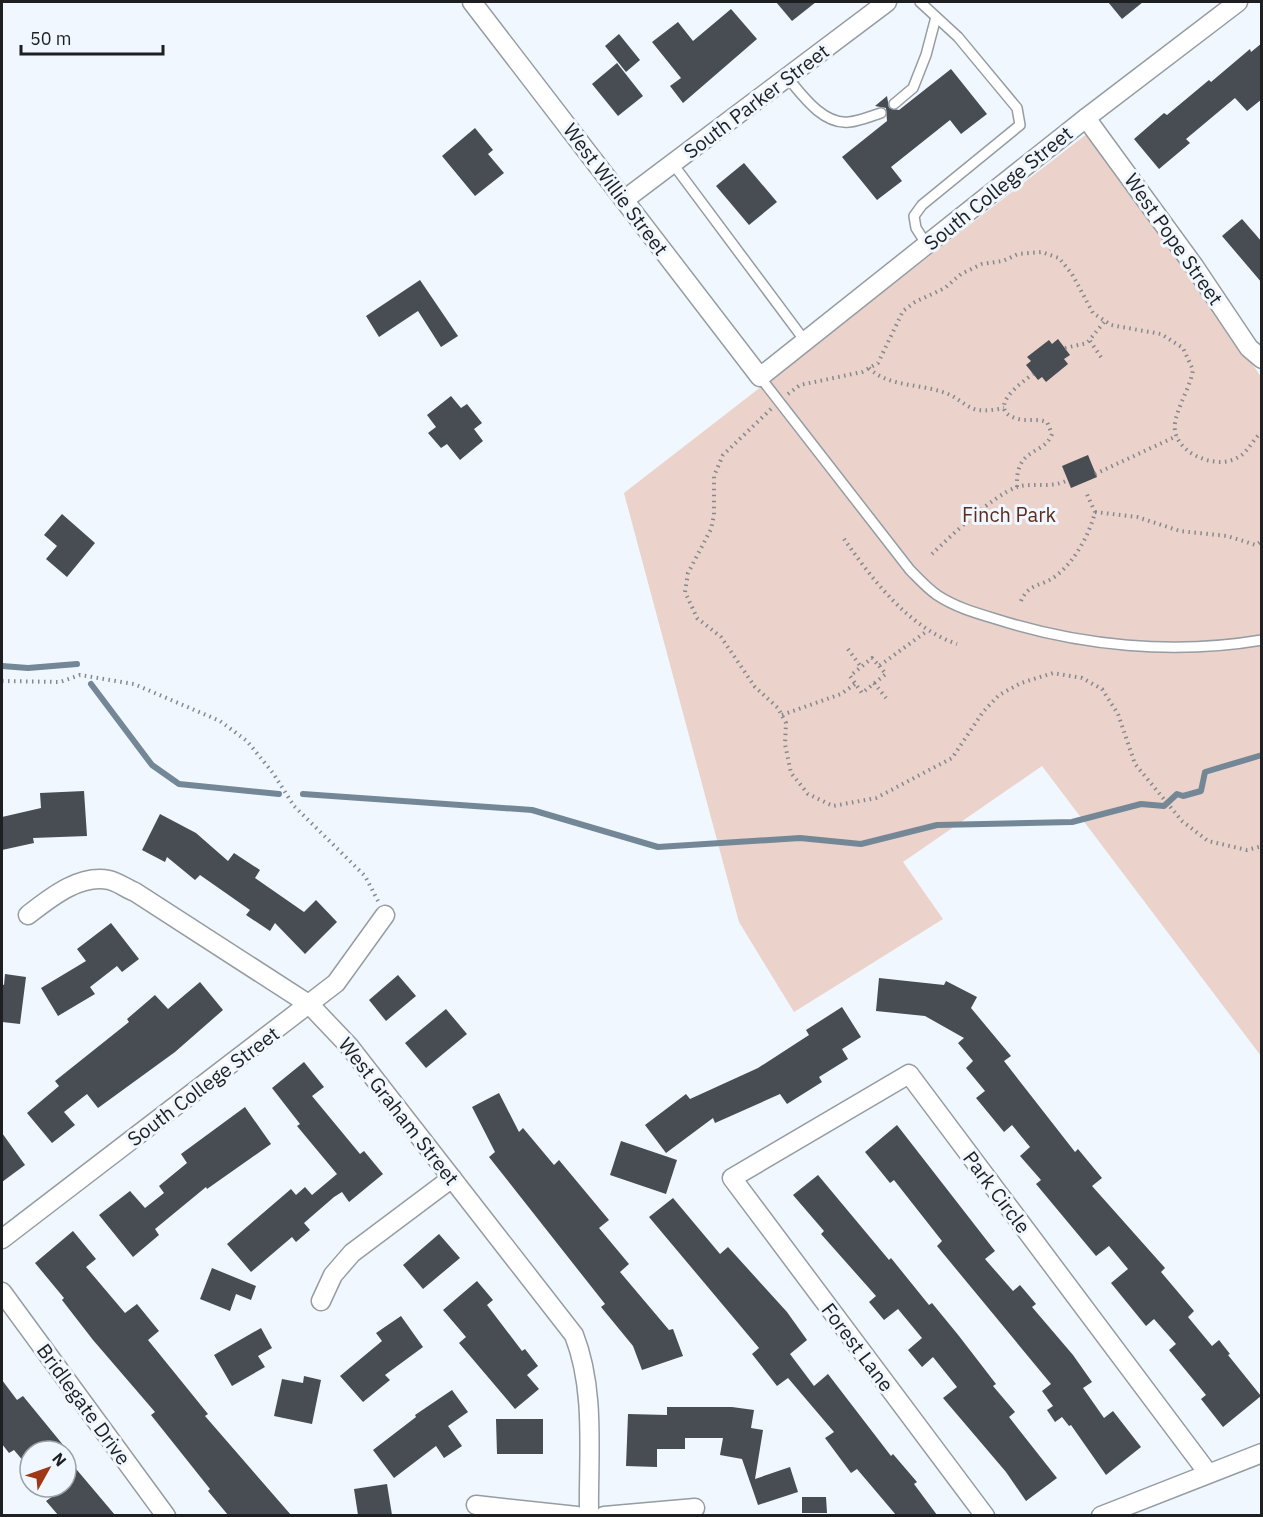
<svg xmlns="http://www.w3.org/2000/svg" width="1263" height="1517" font-family="'IBM Plex Sans',sans-serif">
	<style>
		.green { fill: #ebd2ca }
		.lines { fill: none; stroke-linecap: round; stroke-linejoin: round }
		.stream { stroke: #748797; stroke-width: 6 }
		.building { fill: #484d53 }
		.service-casing { stroke: #959ca2; stroke-width: 12 }
		.minor-casing { stroke: #959ca2; stroke-width: 21 }
		.path { stroke: #84898d; stroke-width: 4; stroke-dasharray: 1.5 4.5; stroke-linecap: butt }
		.service { stroke: #fff; stroke-width: 9 }
		.minor { stroke: #fff; stroke-width: 18 }
		.labels { text-anchor: middle; dominant-baseline: central; stroke-width: 6; stroke-linejoin: round; paint-order: stroke }
		.street-label { font-size: 20px; fill: #1d1f21; stroke: #f0f7fe }
		.park-label { font-size: 20px; fill: #5b2c1f; stroke: #f0f7fe }
	</style>
	<rect width="100%" height="100%" fill="#f0f7fe"/>
	<!-- green -->
	<path class="green" d="M1088,133l101,137 72,107v679l-219,-290 -139,96 40,57 -149,93 -55,-90 -115,-429z"/>
	<g class="lines">
		<!-- stream -->
		<g class="stream">
			<path d="M2,666l26,2 49,-4"/>
			<path d="M91,684l61,81 27,19 100,10"/>
			<path d="M303,794l229,16 126,37 142,-9 61,6 76,-19 135,-3 69,-18 23,2 13,-12 6,2 18,-5 4,-19 57,-17"/>
		</g>
	</g>
	<!-- building -->
	<g class="building">
		<path d="M776,2h40l-24,19z"/>
		<path d="M1108,2h35l-21,17z"/>
		<path d="M731,9l26,30 -74,64 -13,-17 11,-8 -29,-36 26,-20 15,19z"/>
		<path d="M619,34l21,26 -14,12 -21,-26z"/>
		<path d="M1262,43v56l-15,12 -12,-13 -49,41 4,4 -31,26 -25,-30 30,-26 3,2 42,-35 2,2 39,-33 1,3z"/>
		<path d="M617,63l26,33 -25,20 -26,-32z"/>
		<path d="M951,69l36,45 -26,20 -11,-14 -59,47 11,14 -25,19 -35,-43 45,-36 -1,-13 -11,-2 12,-10 2,12 10,2z"/>
		<path d="M475,128l18,22 -5,4 16,19 -29,23 -33,-40z"/>
		<path d="M744,163l33,39 -28,23 -33,-39z"/>
		<path d="M1242,219l20,23v41l-40,-47z"/>
		<path d="M420,280l38,56 -17,11 -23,-36 -39,26 -13,-21z"/>
		<path d="M1058,339l12,16 -6,4 4,5 -22,18 -4,-5 -4,3 -12,-15 5,-4 -4,-4 22,-17 3,4z"/>
		<path d="M451,396l10,12 6,-4 15,19 -8,6 9,12 -23,19 -13,-16 -6,4 -13,-15 8,-6 -9,-12z"/>
		<path d="M1088,455l9,22 -26,11 -9,-22z"/>
		<path d="M62,514l33,29 -28,34 -21,-18 11,-13 -13,-11z"/>
		<path d="M84,791l3,45 -54,2 1,5 -32,7v-33l39,-9 -1,-15z"/>
		<path d="M160,814l36,19 32,28 6,-8 26,17 -5,8 49,34 12,-12 21,22 -32,32 -30,-31 -5,8 -24,-16 4,-5 -50,-35 -5,5 -28,-23 -2,5 -23,-12z"/>
		<path d="M111,923l28,36 -17,13 -5,-6 -27,21 5,7 -37,22 -17,-28 45,-27 -9,-12z"/>
		<path d="M5,974l21,3 -6,47 -18,-2v-38l2,1z"/>
		<path d="M398,975l18,21 -30,25 -17,-21z"/>
		<path d="M879,978l65,7 2,-4 31,16 -6,11 40,48 -7,5 71,91 3,-3 24,29 -10,8 73,82 -4,4 33,39 -6,6 24,29 7,-6 11,14 -2,1 33,41 -38,31 -22,-28 5,-4 -37,-45 7,-6 -22,-25 -8,7 -35,-43 17,-14 -19,-23 -13,10 -60,-72 5,-4 -21,-24 10,-9 -18,-22 -8,7 -28,-34 9,-7 -19,-23 7,-7 -15,-18 6,-5 -39,-22 -49,-5z"/>
		<path d="M200,982l23,28 -48,42 -77,56 -11,-14 -23,18 11,13 -23,18 -25,-30 32,-27 -4,-5 74,-59 -2,-3 28,-24 13,14z"/>
		<path d="M842,1007l19,30 -19,12 6,10 -29,18 3,5 -35,22 -7,-10 -65,29 -2,-5 -47,35 -21,-28 41,-31 4,5 68,-31 51,-33 -3,-5z"/>
		<path d="M446,1009l21,25 -41,34 -21,-25z"/>
		<path d="M304,1062l20,25 -12,9 48,58 4,-3 19,23 -34,28 -7,-10 -8,5 -30,26 6,7 -14,12 -4,-5 -41,35 -24,-28 64,-55 5,6 9,-8 7,8 25,-21 -40,-48 3,-2 -28,-36z"/>
		<path d="M499,1093l20,39 4,-4 31,37 5,-5 50,60 -10,8 30,36 -9,8 49,58 4,-1 10,27 -41,14 -9,-24 -32,-39 4,-3 -116,-147 6,-5 -23,-45z"/>
		<path d="M245,1107l26,37 -64,45 -1,-2 -51,42 4,6 -26,22 -34,-42 31,-24 15,17 19,-15 -5,-7 28,-23 -6,-9z"/>
		<path d="M897,1125l98,126 -10,8 28,32 7,-6 16,19 -4,3 41,48 19,27 -9,6 21,30 9,-7 28,36 -35,28 -35,-50 -2,1 -7,-9 -7,5 -8,-12 6,-4 -11,-15 9,-7 -114,-138 5,-5 -48,-61 -4,3 -25,-31z"/>
		<path d="M2,1133l23,32 -23,17z"/>
		<path d="M621,1141l56,19 -11,34 -56,-19z"/>
		<path d="M818,1175l71,85 2,-2 38,47 3,-2 27,33 37,48 -3,2 22,26 -6,5 48,61 -31,23 -20,-29 -63,-74 14,-11 -24,-30 -11,10 -14,-17 14,-12 -24,-29 -14,11 -15,-18 7,-6 -55,-62 3,-3 -31,-36z"/>
		<path d="M673,1198l47,56 8,-7 59,65 20,28 -17,14 24,32 14,-12 63,82 2,-2 24,28 -3,2 23,31h-41l-39,-46 -6,4 -26,-35 9,-6 -46,-54 -11,8 -25,-32 7,-6 -110,-131z"/>
		<path d="M73,1231l23,28 -10,8 39,46 12,-9 22,27 -11,9 60,74 -3,2 86,99h-63l-20,-24 2,-2 -59,-74 4,-3 -62,-72 -31,-40 2,-2 -29,-35z"/>
		<path d="M439,1234l21,24 -37,31 -20,-24z"/>
		<path d="M212,1268l44,18 -5,14 -15,-6 -6,17 -30,-12z"/>
		<path d="M477,1281l16,19 -6,5 35,46 3,-2 13,17 -11,9 12,14 -24,20 -56,-66 7,-6 -23,-27z"/>
		<path d="M401,1316l22,31 -38,28 5,5 -27,22 -23,-26 42,-35 -6,-8z"/>
		<path d="M261,1328l11,20 -14,8 7,11 -33,19 -18,-31z"/>
		<path d="M304,1376l17,4 -9,44 -38,-8 8,-37 21,4z"/>
		<path d="M2,1380l15,20 6,-4 45,55h-38v18l-16,-19 -5,3 -7,-9z"/>
		<path d="M452,1390l16,22 -20,14 14,20 -18,12 -8,-12 -42,32 -21,-28 43,-33 -1,-2z"/>
		<path d="M667,1407h65l22,3 -3,18 12,2 -8,49 35,-12 8,25 -40,13 -16,-46 -22,-4 3,-17h-38v11h-28v18l-31,-1 2,-52 39,1z"/>
		<path d="M496,1419h47v35h-46z"/>
		<path d="M66,1457l49,58h-57l-12,-14 20,-14z"/>
		<path d="M387,1484l5,31h-34l-4,-26z"/>
		<path d="M802,1497h24l1,16h-25z"/>
	</g>
	<g class="lines">
		<!-- service casing -->
		<g class="service-casing">
			<g id="service">
				<path d="M920,2l38,35 59,71 3,17 -98,80 -8,11 2,12 11,17"/>
				<path d="M787,77c15,18 36,48 62,45 11,-1 22,-6 32,-9"/>
				<path d="M894,104l19,-16 13,-33 10,-38"/>
				<path d="M673,164l132,177"/>
				<path d="M760,377l150,193c9,9 17,18 27,25 18,12 39,18 59,24 84,27 178,36 266,21"/>
			</g>
		</g>
		<!-- minor casing -->
		<g class="minor-casing">
			<g id="minor">
				<path d="M472,2l288,375 326,-259 152,-116"/>
				<path d="M1086,118l108,148 55,82 13,11"/>
				<path d="M624,200l263,-198"/>
				<path d="M28,915c22,-17 51,-41 81,-35 9,2 18,9 26,12l175,113 39,41 225,289c22,56 14,121 15,181"/>
				<path d="M2,1239l334,-256 49,-68"/>
				<path d="M2,1292l164,224"/>
				<path d="M321,1301l12,-26 19,-22 100,-75"/>
				<path d="M476,1505l101,11"/>
				<path d="M604,1516l91,-8"/>
				<path d="M985,1516l-253,-338 177,-104 299,399"/>
				<path d="M1101,1516l161,-63"/>
			</g>
		</g>
		<!-- path -->
		<g class="path">
			<path d="M1090,341l13,19"/>
			<path d="M1065,348l22,-5 18,-22"/>
			<path d="M869,368c20,20 53,15 79,26 10,4 18,13 29,16 9,1 18,0 27,-2"/>
			<path d="M788,394l12,-9 62,-13 16,-9 25,-52 12,-9 30,-14 16,-14 21,-10 21,-3 15,-7 24,-2 17,6 13,16 21,39 18,12 50,9 22,14 10,22c-3,18 -15,35 -18,53 -4,27 35,45 57,37 16,-5 18,-18 30,-28"/>
			<path d="M771,409l-48,46 -9,21v39l-3,14 -23,44 -3,19 12,26 24,19 34,50 23,21 8,15 -1,21 6,29 17,21 25,12 43,-8 76,-40 31,-46 16,-17 22,-12 32,-10 29,5 20,11 16,25 17,50 47,57 26,20 39,9 15,-4"/>
			<path d="M1095,474l82,-38"/>
			<path d="M1017,487c-2,-41 27,-31 35,-53l-5,-12c-11,-4 -22,0 -32,-4 -29,-10 7,-36 18,-44"/>
			<path d="M1095,512l42,5 43,14 47,5 29,9 6,-4"/>
			<path d="M844,539c29,41 64,88 113,105"/>
			<path d="M932,554c20,-19 60,-58 85,-67 17,-5 34,2 51,-7"/>
			<path d="M1021,601c8,-19 22,-14 36,-26 18,-14 33,-42 38,-63l-9,-20"/>
			<path d="M848,649l13,18"/>
			<path d="M879,666l7,8 -24,19 -12,-17 22,-18 7,8 48,-35"/>
			<path d="M2,681l58,1 20,-7 54,9 86,37 27,20 26,32 21,33 71,70 13,25"/>
			<path d="M874,683l12,15"/>
			<path d="M782,715l59,-21 14,-10"/>
		</g>
		<!-- service -->
		<use href="#service" class="service"/>
		<!-- minor -->
		<use href="#minor" class="minor"/>
	</g>
	<g class="labels">
		<!-- street labels -->
		<g class="street-label">
			<text transform="translate(756 101) rotate(-37)">South Parker Street</text>
			<text transform="translate(998 188) rotate(-39)">South College Street</text>
			<text transform="translate(616 189) rotate(53)">West Willie Street</text>
			<text transform="translate(1174 239) rotate(55)">West Pope Street</text>
			<text transform="translate(203 1086) rotate(-37)">South College Street</text>
			<text transform="translate(399 1111) rotate(52)">West Graham Street</text>
			<text transform="translate(997 1192) rotate(53)">Park Circle</text>
			<text transform="translate(858 1347) rotate(53)">Forest Lane</text>
			<text transform="translate(84 1404) rotate(54)">Bridlegate Drive</text>
		</g>
		<!-- park labels -->
		<g class="park-label">
			<text x="1009" y="514">Finch Park</text>
		</g>
	</g>
	<!-- border -->
	<rect width="1263" height="1517" fill="none" stroke="#1d1f21" stroke-width="6"/>
	<!-- north arrow -->
	<g transform="translate(48 1469) rotate(50)"><circle r="28" fill="#f0f7fe" stroke="#9ca1a6" stroke-width="1.5"/>
	<path d="M0-4.5L10 22L0 15L-10 22Z" fill="#9f3718"/>
	<text y="-9" font-size="16" font-weight="bold" text-anchor="middle" fill="#1d1f21">N</text>
	</g>
	<!-- scale -->
	<path d="M21 45v9h142v-9" fill="none" stroke="#1d1f21" stroke-width="3"/>
	<text x="30" y="45" font-size="18" fill="#1d1f21" stroke="#f0f7fe" stroke-width="4.5" paint-order="stroke">50 m</text>
</svg>
